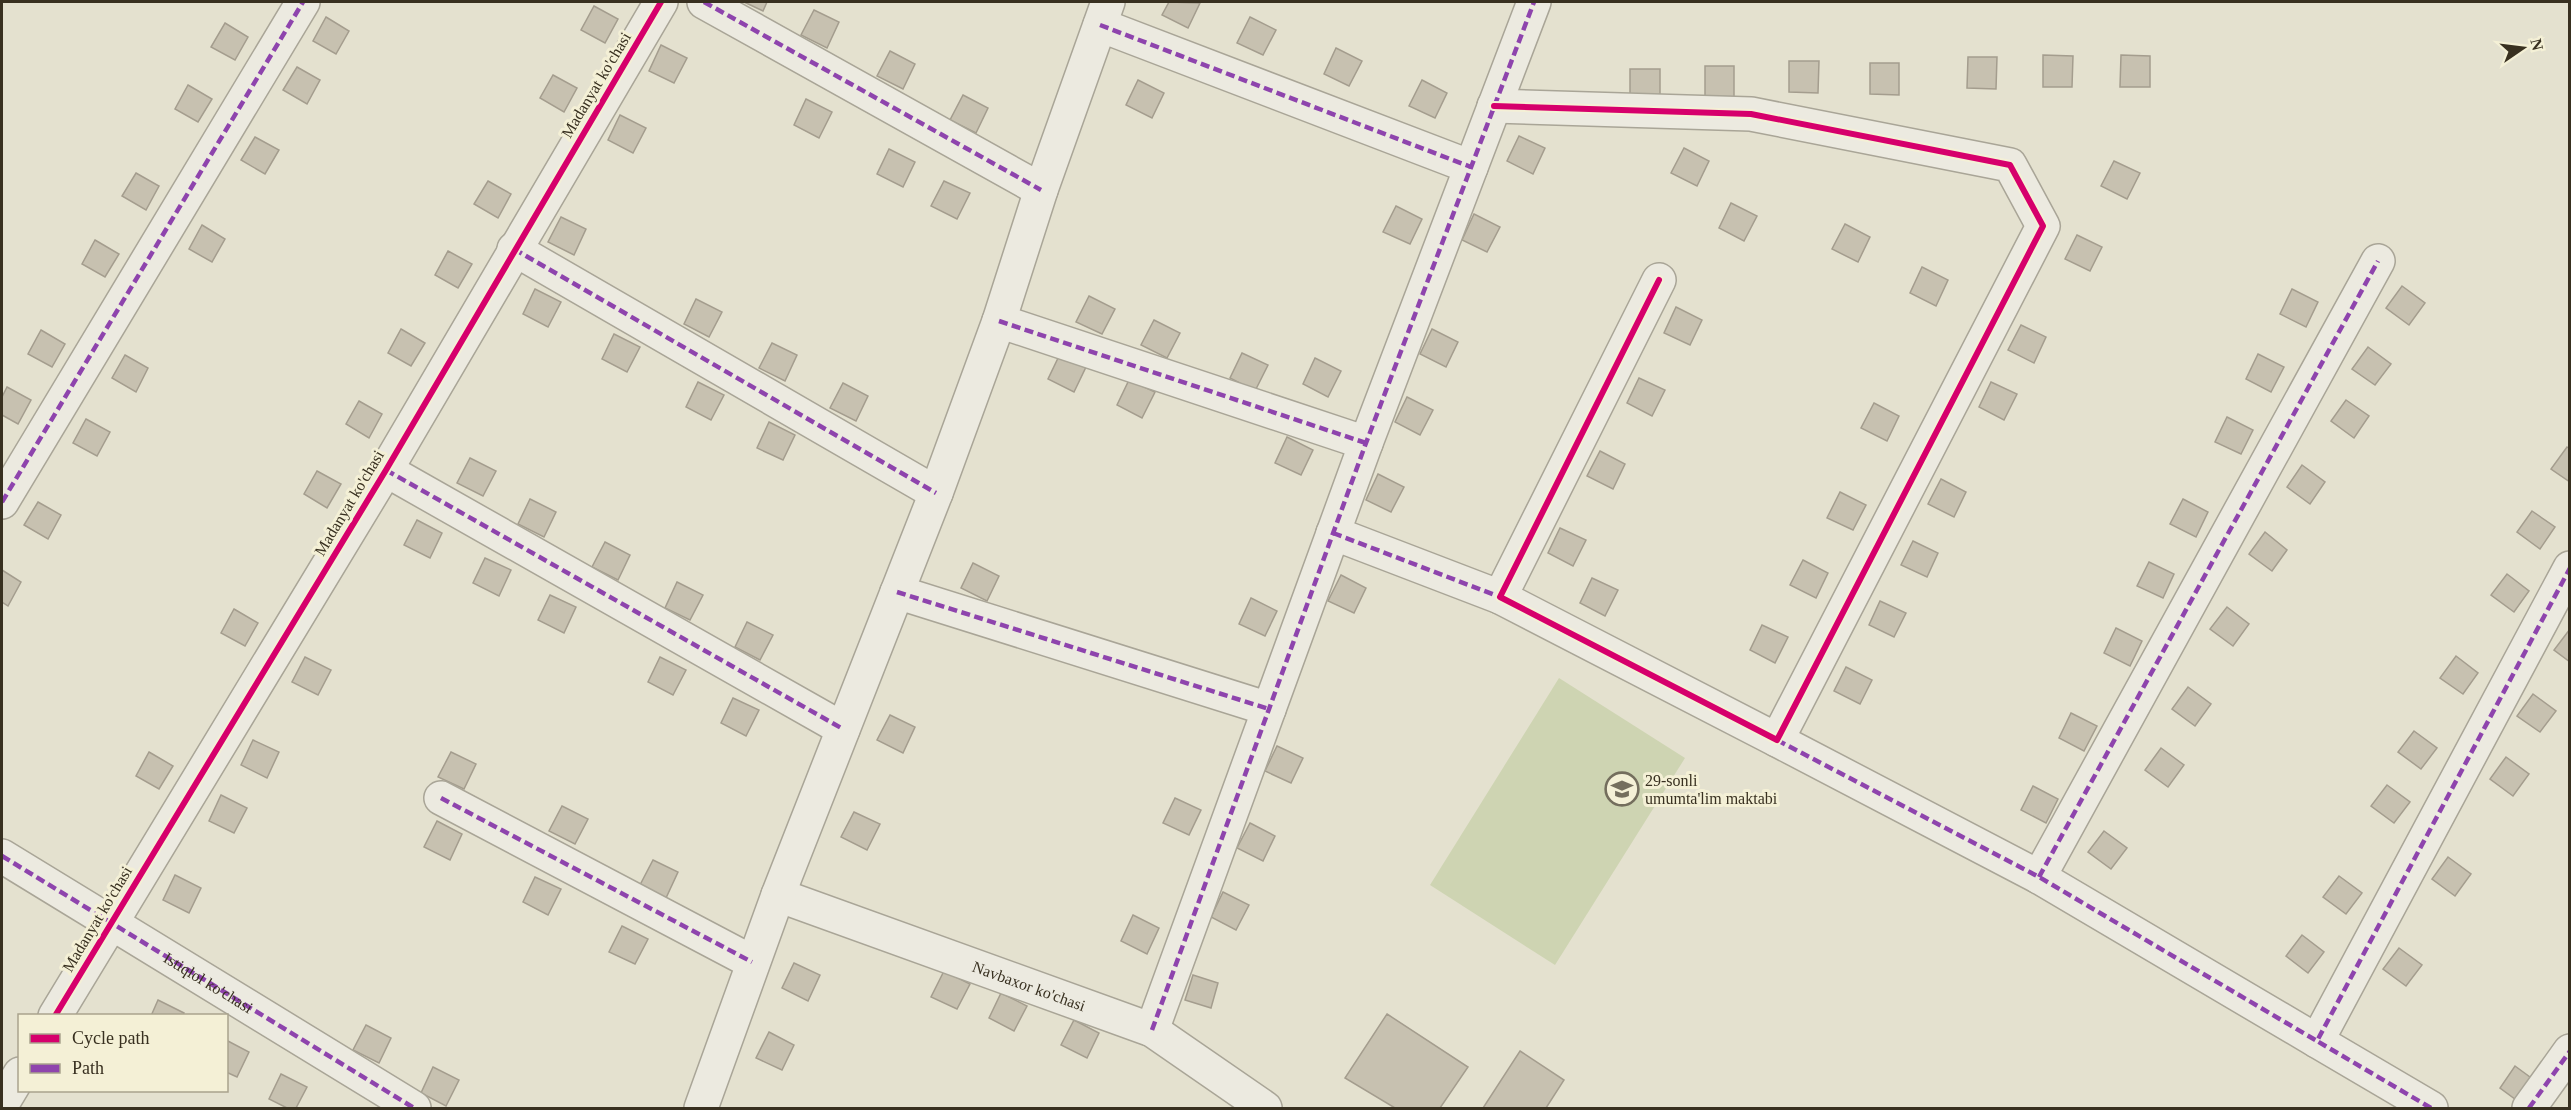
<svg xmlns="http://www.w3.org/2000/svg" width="2571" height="1110" font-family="'Times New Roman',serif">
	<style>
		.green { fill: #ced4b2 }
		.building { fill: #c7c1b0; stroke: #a49d8e; stroke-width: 1.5 }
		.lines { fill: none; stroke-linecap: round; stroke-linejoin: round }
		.minor-casing { stroke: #a9a597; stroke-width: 36 }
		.minor { stroke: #eceae0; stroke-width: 33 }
		.quiet { stroke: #8e44ad; stroke-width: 4.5; stroke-dasharray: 9 4.5; stroke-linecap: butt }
		.cycleway-casing { stroke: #f4f0d6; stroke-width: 10 }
		.cycleway { stroke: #d6006c; stroke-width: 6 }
		.labels { text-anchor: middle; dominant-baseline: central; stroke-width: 6; stroke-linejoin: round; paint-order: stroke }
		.street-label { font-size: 16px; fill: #383020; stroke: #f4f0d6 }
		.poi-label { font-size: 16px; fill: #383020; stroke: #f4f0d6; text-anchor: start }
	</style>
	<rect width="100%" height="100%" fill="#e4e1cf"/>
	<!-- green -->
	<path class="green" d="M1559,678l126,80 -130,207 -125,-80z"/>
	<!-- building -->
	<g class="building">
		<path d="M744,2h23l-4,9z"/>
		<path d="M1169,2l31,1 -12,25 -26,-13z"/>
		<path d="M594,6l24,13 -13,24 -24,-13z"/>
		<path d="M814,10l25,12 -12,26 -26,-13z"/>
		<path d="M326,17l23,14 -13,23 -23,-13z"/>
		<path d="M1250,17l26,13 -13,25 -26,-12z"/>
		<path d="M225,23l23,14 -13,23 -24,-13z"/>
		<path d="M661,45l26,13 -13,25 -25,-12z"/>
		<path d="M1336,48l26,13 -13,25 -25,-12z"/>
		<path d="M890,51l25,13 -12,25 -26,-13z"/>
		<path d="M2043,55l30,1 -1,31h-29z"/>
		<path d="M2121,55l29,1v31h-30z"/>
		<path d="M1968,57h29l-1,32 -29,-1z"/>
		<path d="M1789,61h30l-1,32 -29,-1z"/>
		<path d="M1870,63h29v32l-29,-1z"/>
		<path d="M1705,66h29v32l-29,-1z"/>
		<path d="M297,67l23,13 -13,24 -24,-14z"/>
		<rect x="1630" y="69" width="30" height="31"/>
		<path d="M553,75l24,13 -13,24 -24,-14z"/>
		<path d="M1138,80l26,13 -12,25 -26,-13z"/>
		<path d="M1422,80l25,13 -12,25 -26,-12z"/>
		<path d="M188,85l24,14 -14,23 -23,-13z"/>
		<path d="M963,95l25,13 -12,25 -26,-13z"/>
		<path d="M806,99l26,13 -13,26 -25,-13z"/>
		<path d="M620,115l26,13 -13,25 -25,-13z"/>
		<path d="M1519,136l26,12 -12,26 -26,-13z"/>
		<path d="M255,137l24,13 -14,24 -24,-14z"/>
		<path d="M1684,148l25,13 -12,25 -26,-13z"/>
		<path d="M889,149l26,13 -12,25 -26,-13z"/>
		<path d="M2114,161l26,12 -13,26 -26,-13z"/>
		<path d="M136,173l23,13 -13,24 -24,-14z"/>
		<path d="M488,181l23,13 -13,24 -24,-14z"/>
		<path d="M944,181l26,12 -13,26 -26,-13z"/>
		<path d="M1731,203l26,13 -13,25 -25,-13z"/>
		<path d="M1396,206l26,13 -12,25 -27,-12z"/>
		<path d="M1474,214l26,13 -13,25 -25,-12z"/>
		<path d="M561,217l25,12 -12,26 -26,-13z"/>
		<path d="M1845,224l25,13 -12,25 -26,-13z"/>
		<path d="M202,225l23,14 -13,23 -23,-13z"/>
		<path d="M2077,235l25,12 -12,24 -25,-12z"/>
		<path d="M95,240l24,14 -14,23 -23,-13z"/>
		<path d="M448,251l24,13 -14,24 -23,-13z"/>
		<path d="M1922,267l26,13 -12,26 -26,-13z"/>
		<path d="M2402,286l23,17 -16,22 -23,-17z"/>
		<path d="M535,289l26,13 -13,25 -25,-13z"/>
		<path d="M2292,289l26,13 -12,25 -26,-13z"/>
		<path d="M1089,296l26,13 -13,25 -26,-12z"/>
		<path d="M696,299l26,13 -13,25 -25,-13z"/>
		<path d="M1676,307l26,13 -12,25 -26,-12z"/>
		<path d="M1154,320l26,13 -13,25 -26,-13z"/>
		<path d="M2021,325l25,12 -12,26 -26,-13z"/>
		<path d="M401,329l24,14 -14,23 -23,-13z"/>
		<path d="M1432,329l26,13 -12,25 -26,-13z"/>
		<path d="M41,330l24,14 -13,23 -24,-13z"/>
		<path d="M614,334l26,13 -13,25 -25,-13z"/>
		<path d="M772,343l25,12 -12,26 -26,-13z"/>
		<path d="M2368,347l23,17 -16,21 -23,-16z"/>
		<path d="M1242,353l26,12 -13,26 -25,-13z"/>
		<path d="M1060,354l26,13 -12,25 -26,-13z"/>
		<path d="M2258,354l26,13 -13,25 -25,-13z"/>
		<path d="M125,355l23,13 -12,24 -24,-14z"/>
		<path d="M1315,358l26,13 -13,26 -25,-13z"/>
		<path d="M1639,378l26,12 -13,26 -25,-13z"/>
		<path d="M1129,380l26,12 -13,26 -25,-13z"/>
		<path d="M698,382l26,13 -13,25 -25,-13z"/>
		<path d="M1991,382l26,12 -13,26 -25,-13z"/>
		<path d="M843,383l25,13 -12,25 -26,-13z"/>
		<path d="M7,387l24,13 -13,24 -16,-9v-18z"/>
		<path d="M1407,397l26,13 -13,25 -25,-13z"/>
		<path d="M2346,400l23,16 -15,22 -23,-17z"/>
		<path d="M359,401l23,13 -13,24 -23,-14z"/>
		<path d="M1874,403l25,13 -12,25 -26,-13z"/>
		<path d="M2227,417l26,13 -12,24 -26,-12z"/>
		<path d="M86,419l24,13 -13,24 -24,-13z"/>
		<path d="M769,422l26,13 -12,25 -26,-12z"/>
		<path d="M1287,437l26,13 -12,25 -26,-12z"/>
		<path d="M2567,447l3,2v33l-19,-13z"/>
		<path d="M1600,451l25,13 -12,25 -26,-13z"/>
		<path d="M470,458l26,13 -13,25 -26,-13z"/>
		<path d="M2302,465l23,17 -15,22 -23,-17z"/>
		<path d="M317,471l24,13 -14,24 -23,-14z"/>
		<path d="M1378,474l26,13 -13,25 -25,-12z"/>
		<path d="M1941,479l25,13 -12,25 -26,-13z"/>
		<path d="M1840,492l26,13 -13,25 -26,-12z"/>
		<path d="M530,499l26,13 -12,25 -26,-13z"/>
		<path d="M2183,499l25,13 -12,25 -26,-13z"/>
		<path d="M38,502l23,13 -13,24 -24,-14z"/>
		<path d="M2532,511l23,16 -15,22 -23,-17z"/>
		<path d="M417,520l25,13 -12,25 -26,-13z"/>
		<path d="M1560,528l26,12 -13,26 -25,-13z"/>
		<path d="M2265,532l22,18 -15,21 -23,-17z"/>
		<path d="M1913,541l25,12 -11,24 -26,-12z"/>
		<path d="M605,542l25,13 -12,25 -26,-13z"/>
		<path d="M485,558l26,12 -12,26 -26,-13z"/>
		<path d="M1803,560l25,13 -12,25 -26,-13z"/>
		<path d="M2149,562l25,12 -11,24 -26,-12z"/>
		<path d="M973,563l26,13 -12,25 -26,-13z"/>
		<path d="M2,570l19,12 -13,24 -6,-4z"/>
		<path d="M2507,574l22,17 -15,21 -23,-17z"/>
		<path d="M1341,575l25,13 -12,25 -26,-12z"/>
		<path d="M1592,578l26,12 -13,26 -25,-13z"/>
		<path d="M677,582l26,13 -13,25 -25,-12z"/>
		<path d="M550,595l26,12 -12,26 -26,-13z"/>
		<path d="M1251,598l26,13 -12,25 -26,-12z"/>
		<path d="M1880,601l26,12 -12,24 -25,-12z"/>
		<path d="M2227,607l22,17 -16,22 -23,-17z"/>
		<path d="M234,609l24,14 -13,23 -24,-13z"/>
		<path d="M747,622l26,13 -13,25 -25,-13z"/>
		<path d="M1762,625l26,12 -13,26 -25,-13z"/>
		<path d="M2116,628l26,13 -12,25 -26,-13z"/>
		<path d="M2570,629v33l-16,-12z"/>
		<path d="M2456,656l22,17 -15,21 -23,-16z"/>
		<path d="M305,657l26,13 -13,25 -26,-13z"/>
		<path d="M660,657l26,13 -13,25 -25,-13z"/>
		<path d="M1846,667l26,13 -12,24 -26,-13z"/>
		<path d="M2188,687l23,17 -16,22 -23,-17z"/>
		<path d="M2533,694l23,17 -16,21 -23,-16z"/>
		<path d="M733,698l26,12 -13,26 -25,-13z"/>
		<path d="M2071,713l26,13 -13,25 -25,-13z"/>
		<path d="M890,715l25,12 -12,26 -26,-13z"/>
		<path d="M2414,731l23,17 -16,21 -23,-17z"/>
		<path d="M253,740l26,12 -12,26 -26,-13z"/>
		<path d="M1277,746l26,12 -12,25 -26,-12z"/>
		<path d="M2161,748l23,17 -16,22 -23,-17z"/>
		<path d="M149,752l24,14 -14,23 -23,-13z"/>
		<path d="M451,752l25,12 -12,25 -26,-12z"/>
		<path d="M2506,757l23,17 -16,22 -23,-17z"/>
		<path d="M2387,785l23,17 -16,21 -23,-17z"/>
		<path d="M2033,786l25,13 -12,24 -25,-13z"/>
		<path d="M221,795l26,13 -13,25 -25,-12z"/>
		<path d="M1175,798l26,12 -12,25 -26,-12z"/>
		<path d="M562,806l26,13 -13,25 -26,-13z"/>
		<path d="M854,812l26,12 -13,26 -26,-13z"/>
		<path d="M437,821l25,13 -12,26 -26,-13z"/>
		<path d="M1250,823l25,13 -12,25 -26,-13z"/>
		<path d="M2104,831l23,17 -16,21 -23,-17z"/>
		<path d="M2448,857l23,17 -16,22 -23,-17z"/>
		<path d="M653,860l25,12 -12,26 -26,-13z"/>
		<path d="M175,875l26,13 -12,25 -26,-13z"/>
		<path d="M2339,876l23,17 -16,21 -23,-17z"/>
		<path d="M535,877l26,12 -13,26 -25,-13z"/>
		<path d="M1223,892l26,13 -13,25 -25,-13z"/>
		<path d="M1133,915l26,13 -12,26 -26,-13z"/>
		<path d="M622,926l26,13 -13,25 -26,-12z"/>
		<path d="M2302,935l22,17 -16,21 -22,-17z"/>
		<path d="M2399,948l23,17 -16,21 -23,-17z"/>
		<path d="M794,963l26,12 -12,26 -26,-13z"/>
		<path d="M944,971l26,13 -13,25 -26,-12z"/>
		<path d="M1193,975l25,8 -7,25 -26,-8z"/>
		<path d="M1001,993l26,13 -13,25 -25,-13z"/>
		<path d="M158,1000l26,13 -1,3h-32z"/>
		<path d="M1387,1014l81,53 -28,41h-45l-50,-30z"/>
		<path d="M1074,1020l25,13 -12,25 -26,-13z"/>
		<path d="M366,1025l25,13 -12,25 -26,-13z"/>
		<path d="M769,1032l25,13 -12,25 -26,-12z"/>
		<path d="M226,1040l23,12 -12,25 -11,-5z"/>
		<path d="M1520,1051l44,29 -18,28h-63z"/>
		<path d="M2515,1066l23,17 -15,22 -23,-17z"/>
		<path d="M433,1067l26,13 -13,26 -25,-13z"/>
		<path d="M281,1074l26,13 -11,21h-9l-18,-9z"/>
	</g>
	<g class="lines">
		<!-- minor casing -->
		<g class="minor-casing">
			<g id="minor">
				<path d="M704,2l337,188"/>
				<path d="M1100,25l371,142"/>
				<path d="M1494,106l257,8 259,51 33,61 -266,514 -277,-143 159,-317"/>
				<path d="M514,249l422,244"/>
				<path d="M999,321l367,122"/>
				<path d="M386,470l457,259"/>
				<path d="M2,502l301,-500"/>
				<path d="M1333,533l167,64"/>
				<path d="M897,592l372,117"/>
				<path d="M1777,740l262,137 278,164"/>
				<path d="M441,798l311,164"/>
				<path id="s1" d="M2,856l412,252"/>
				<path d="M2039,877l339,-616"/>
				<path id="s2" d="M778,895l374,135 113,78"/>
				<path d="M55,1016l331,-546 275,-468"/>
				<path d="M1152,1030l214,-587 168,-441"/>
				<path d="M2,1104l18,-30"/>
				<path d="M701,1108l77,-213 158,-402 63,-172 42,-131 67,-188"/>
				<path d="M2431,1108l-114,-67 253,-473"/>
				<path d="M2529,1108l41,-57"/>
			</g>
		</g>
		<!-- minor -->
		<use href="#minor" class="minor"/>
		<!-- quiet -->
		<g class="quiet">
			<path d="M704,2l337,188"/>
			<path d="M1100,25l371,142"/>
			<path d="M514,249l422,244"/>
			<path d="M999,321l367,122"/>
			<path d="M386,470l457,259"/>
			<path d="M2,502l301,-500"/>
			<path d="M1333,533l167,64"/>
			<path d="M897,592l372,117"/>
			<path d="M1777,740l262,137 278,164"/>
			<path d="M441,798l311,164"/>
			<path d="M2,856l412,252"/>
			<path d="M2039,877l339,-616"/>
			<path d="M1152,1030l214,-587 168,-441"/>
			<path d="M2431,1108l-114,-67 253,-473"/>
			<path d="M2529,1108l41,-57"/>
		</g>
		<!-- cycleway casing -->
		<g class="cycleway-casing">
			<g id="cycleway">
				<path d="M1494,106l257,8 259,51 33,61 -266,514 -277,-143 159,-317"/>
				<path d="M55,1016l331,-546 275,-468"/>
			</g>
		</g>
		<!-- cycleway -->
		<use href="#cycleway" class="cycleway"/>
	</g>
	<!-- icons -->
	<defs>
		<g id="school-ring" transform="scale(1.725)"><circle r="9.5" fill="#f4f0d6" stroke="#746e5d" stroke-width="1.5"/><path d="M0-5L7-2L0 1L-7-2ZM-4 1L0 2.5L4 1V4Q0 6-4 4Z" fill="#746e5d"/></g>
	</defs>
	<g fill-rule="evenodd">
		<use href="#school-ring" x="1622" y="789"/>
	</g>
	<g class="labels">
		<!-- street labels -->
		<g class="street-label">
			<text transform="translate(596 85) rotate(-59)">Madanyat ko'chasi</text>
			<text transform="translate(349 503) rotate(-59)">Madanyat ko'chasi</text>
			<text transform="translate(97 919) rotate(-59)">Madanyat ko'chasi</text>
			<text stroke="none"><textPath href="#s1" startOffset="242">Istiqlol ko'chasi</textPath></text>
			<text stroke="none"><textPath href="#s2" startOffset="267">Navbaxor ko'chasi</textPath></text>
		</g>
		<!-- poi labels -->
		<g class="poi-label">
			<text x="1645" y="780">29-sonli<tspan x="1645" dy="18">umumta'lim maktabi</tspan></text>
		</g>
	</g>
	<!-- border -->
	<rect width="2571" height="1110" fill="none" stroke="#383020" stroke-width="6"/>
	<!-- legend -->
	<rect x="18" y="1014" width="210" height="78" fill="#f4f0d6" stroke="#a9a38d" stroke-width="1.5"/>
	<rect x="30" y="1034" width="30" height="9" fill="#d6006c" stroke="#a9a38d" stroke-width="1.5"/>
	<text x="72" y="1044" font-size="18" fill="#383020">Cycle path</text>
	<rect x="30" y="1064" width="30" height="9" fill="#8e44ad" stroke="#a9a38d" stroke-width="1.5"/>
	<text x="72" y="1074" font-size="18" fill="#383020">Path</text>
	<!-- north arrow -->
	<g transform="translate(2523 48) rotate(76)" stroke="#f4f0d6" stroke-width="4.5" paint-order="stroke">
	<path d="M0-4.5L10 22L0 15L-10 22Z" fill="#383020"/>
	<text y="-9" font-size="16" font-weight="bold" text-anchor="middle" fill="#383020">N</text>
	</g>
</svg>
